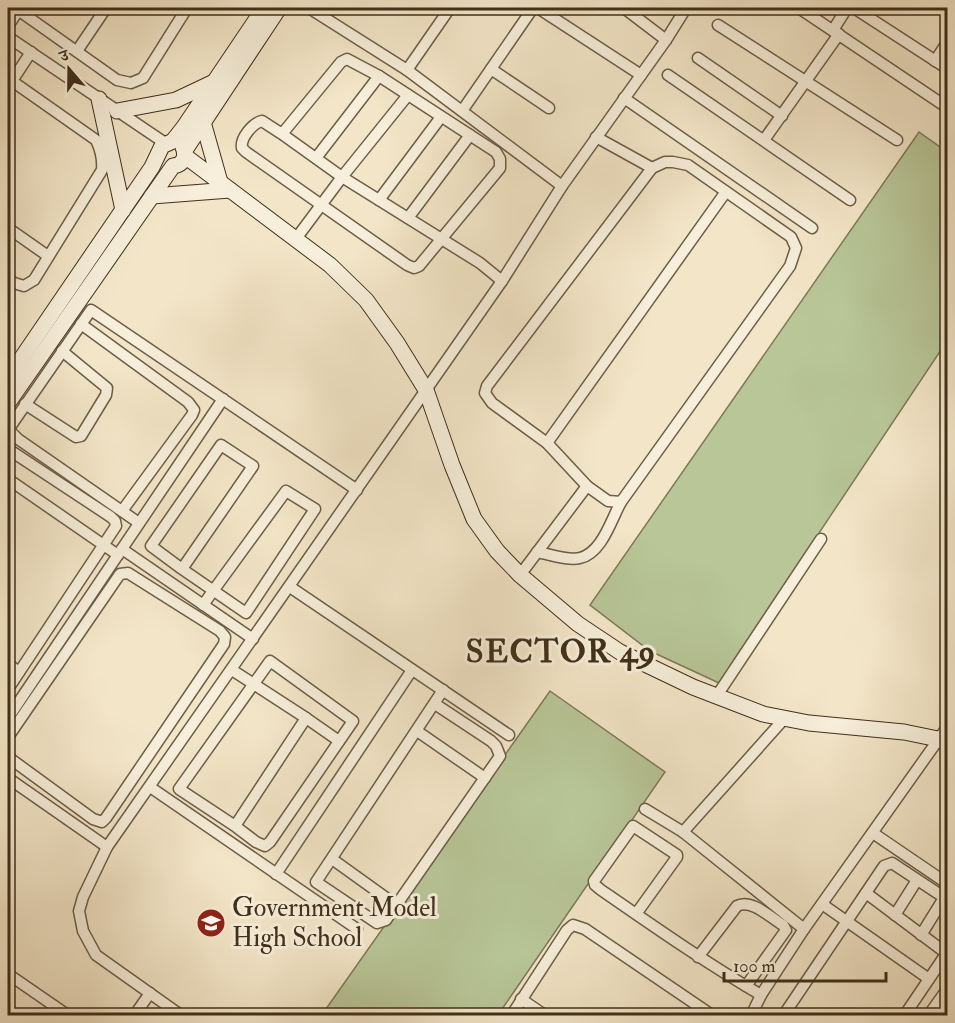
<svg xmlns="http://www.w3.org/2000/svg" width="955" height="1023" font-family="'IM FELL Double Pica','Noto Serif Devanagari',serif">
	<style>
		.green { fill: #b8c698; stroke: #7c7a59; stroke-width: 1.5 }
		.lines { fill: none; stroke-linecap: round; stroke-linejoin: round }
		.street-casing { stroke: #6d5d46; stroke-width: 13 }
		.secondary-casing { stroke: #402f1a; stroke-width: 17 }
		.street { stroke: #f7efdb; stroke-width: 10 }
		.secondary { stroke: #f7efdb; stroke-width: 15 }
		.labels { text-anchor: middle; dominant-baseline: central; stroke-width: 6; stroke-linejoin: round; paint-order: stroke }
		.poi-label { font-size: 26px; fill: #402f1a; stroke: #f7efdb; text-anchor: start }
		.district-label { font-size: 32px; font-weight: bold; letter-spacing: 1.5px; fill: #402f1a; stroke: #f7efdb }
	</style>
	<rect width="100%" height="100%" fill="#f3e6c8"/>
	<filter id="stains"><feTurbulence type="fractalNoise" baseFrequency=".00333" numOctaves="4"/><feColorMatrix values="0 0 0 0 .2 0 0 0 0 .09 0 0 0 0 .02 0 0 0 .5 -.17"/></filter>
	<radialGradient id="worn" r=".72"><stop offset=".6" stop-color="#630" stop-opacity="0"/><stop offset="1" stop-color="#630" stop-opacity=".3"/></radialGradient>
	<!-- green -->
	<g class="green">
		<path d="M919,132l28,20v189l-228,342 -69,-32 -60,-46z"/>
		<path d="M550,691l115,81 -167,243 -177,1z"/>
	</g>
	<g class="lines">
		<!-- street casing -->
		<g class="street-casing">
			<g id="street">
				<path d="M309,8l98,62 155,116"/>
				<path d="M538,8l103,67"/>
				<path d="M624,8l42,32"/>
				<path d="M799,8l149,100"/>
				<path d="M854,8l94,61"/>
				<path d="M18,10l99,70 14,3 12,-5 44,-70"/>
				<path d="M718,25l179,115"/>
				<path d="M8,26l12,-18"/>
				<path d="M833,30l14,-22"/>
				<path d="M8,37l157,106"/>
				<path d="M77,51l29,-43"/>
				<path d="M698,58l84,58"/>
				<path d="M935,61l13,-20"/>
				<path d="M491,69l58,39"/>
				<path d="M407,70l43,-62"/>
				<path d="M668,75l182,125"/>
				<path d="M9,79l3,2 19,-29"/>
				<path d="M408,95l-66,82 138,86 22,18"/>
				<path d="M624,98l188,130"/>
				<path d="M462,111l71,-103"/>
				<path d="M282,134l-20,-13c-9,2 -22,17 -20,27l4,4 161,113 7,3 5,-2 81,-98v-9l-4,-7 -117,-76 -32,-17 -6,3 -59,72 60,43 -47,63"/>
				<path d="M596,137l56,31"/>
				<path d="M764,140l75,-106"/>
				<path d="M316,158l63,-82"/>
				<path d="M665,162h8l15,3 103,72 5,11 -6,18 -164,229 -5,7 -13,-1 -21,-15 -40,-43 -55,-40 -7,-10 2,-7 165,-218z"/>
				<path d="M379,200l62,-83"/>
				<path d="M408,218l62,-83"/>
				<path d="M8,228l40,28"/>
				<path d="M8,278l6,5 10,3 10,-6 68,-110c1,-12 -1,-20 -6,-30l-84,-59"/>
				<path d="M81,324l107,78 6,8 -2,5 -70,96"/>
				<path d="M25,404l51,33 5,-1 25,-41 1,-7 -45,-37"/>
				<path d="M547,443l178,-250"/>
				<path d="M8,449l103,68 4,4 1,5 -108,163"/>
				<path d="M8,479l110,76"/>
				<path d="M139,523l-121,-84 -7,-7 -1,-5 81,-117 266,180"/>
				<path d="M122,549l131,90"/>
				<path d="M537,552c12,2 31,9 43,6 22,-5 31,-38 41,-56"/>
				<path d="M182,569l-31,-23 70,-101 32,21 -71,103 64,44 69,-104 -29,-18 -73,100 -10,14"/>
				<path d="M520,575l67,-89"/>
				<path d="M290,587l219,148"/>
				<path d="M8,664l11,8"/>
				<path d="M232,670l74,48 33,23"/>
				<path d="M716,697l105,-158"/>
				<path d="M435,704l56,37 5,5 4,10 -114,164 -9,3 -61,-41 127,-192"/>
				<path d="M8,718l215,-319"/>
				<path d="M417,731l68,47"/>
				<path d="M8,737l112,-163 8,-1 92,58 5,6 -1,7 -118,174 -4,4 -9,-3 -85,-62"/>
				<path d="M8,778l99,69"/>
				<path d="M150,787l207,142"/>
				<path d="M645,809l38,23 121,97"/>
				<path d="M235,826l21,16 9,4 5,-4 83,-121 -83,-60 -91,128 56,37 71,-108"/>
				<path d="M683,832l101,-113"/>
				<path d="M873,833l75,51"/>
				<path d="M332,859l64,46"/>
				<path d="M276,874l136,-204"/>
				<path d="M866,893l80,60"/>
				<path d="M822,904l107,75"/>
				<path d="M636,914l41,-57v-2l-44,-29 -39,55 1,4 6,5c52,36 105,73 160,105"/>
				<path d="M895,915l22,-35"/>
				<path d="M921,935l23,-37"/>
				<path d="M698,957l39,-51c14,-8 34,12 46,19l3,5 -40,56"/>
				<path d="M8,974l61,42"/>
				<path d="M521,999l25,17"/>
				<path d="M134,1016l16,-23"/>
				<path d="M182,1016l-86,-61 -13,-24 -4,-20 4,-14 24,-50 395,-566 60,-95 104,-146 20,-32"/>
				<path d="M511,1016l56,-86 6,-5 12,4 128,87"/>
				<path d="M751,1016l10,-21 43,-66 144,-203"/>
				<path d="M783,1016l101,-150 8,-3 56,37"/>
				<path d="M904,1016l44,-65"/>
				<path d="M928,1016l20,-28"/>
			</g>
		</g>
		<!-- secondary casing -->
		<g class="secondary-casing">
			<g id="secondary">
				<path d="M99,99l24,111"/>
				<path d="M117,111l59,-11 38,-18"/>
				<path d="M203,122l17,60"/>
				<path d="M185,150l94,-142"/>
				<path d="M185,156l145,109 36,35 31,43 29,47 26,75 22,54 23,32 23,24 58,49 42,28 73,35 70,27 46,9 95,9 34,7 10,5"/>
				<path d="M152,196l78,-6"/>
				<path d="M8,378l144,-211 10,-21 11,-5 11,-14 80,-119"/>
				<path d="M8,403l165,-237c10,-1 14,-9 10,-19"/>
			</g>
		</g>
		<!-- street -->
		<use href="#street" class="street"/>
		<!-- secondary -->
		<use href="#secondary" class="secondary"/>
	</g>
	<!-- icons -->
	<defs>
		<g id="school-disc" transform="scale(1.5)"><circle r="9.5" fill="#8f2418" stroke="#f7efdb"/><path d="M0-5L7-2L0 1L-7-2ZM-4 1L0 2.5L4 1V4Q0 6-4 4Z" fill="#fff"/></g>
	</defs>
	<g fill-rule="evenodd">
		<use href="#school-disc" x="211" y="923"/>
	</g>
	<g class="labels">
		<!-- poi labels -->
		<g class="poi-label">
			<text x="232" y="908">Government Model<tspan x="232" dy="30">High School</tspan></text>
		</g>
		<!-- district labels -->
		<g class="district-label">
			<text x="561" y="652">SECTOR 49</text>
		</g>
	</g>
	<!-- margin -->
	<rect width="955" height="1023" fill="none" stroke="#f3e6c8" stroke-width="30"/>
	<rect x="9" y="9" width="937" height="1005" fill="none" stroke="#402f1a" stroke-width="3"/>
	<rect x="15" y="15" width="925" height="993" fill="none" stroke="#402f1a" stroke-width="1.5"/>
	<!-- north arrow -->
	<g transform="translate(69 69) rotate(340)" stroke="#f7efdb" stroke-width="4.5" paint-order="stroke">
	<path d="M0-4.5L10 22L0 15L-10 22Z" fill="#402f1a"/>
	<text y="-9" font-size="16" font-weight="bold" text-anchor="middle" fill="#402f1a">उ</text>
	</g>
	<!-- scale -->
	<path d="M724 972v9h162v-9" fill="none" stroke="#402f1a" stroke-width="3"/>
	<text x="733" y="972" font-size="18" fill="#402f1a" stroke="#f7efdb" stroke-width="4.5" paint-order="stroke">100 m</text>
	<rect width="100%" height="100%" filter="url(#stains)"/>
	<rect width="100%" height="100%" fill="url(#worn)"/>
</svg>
